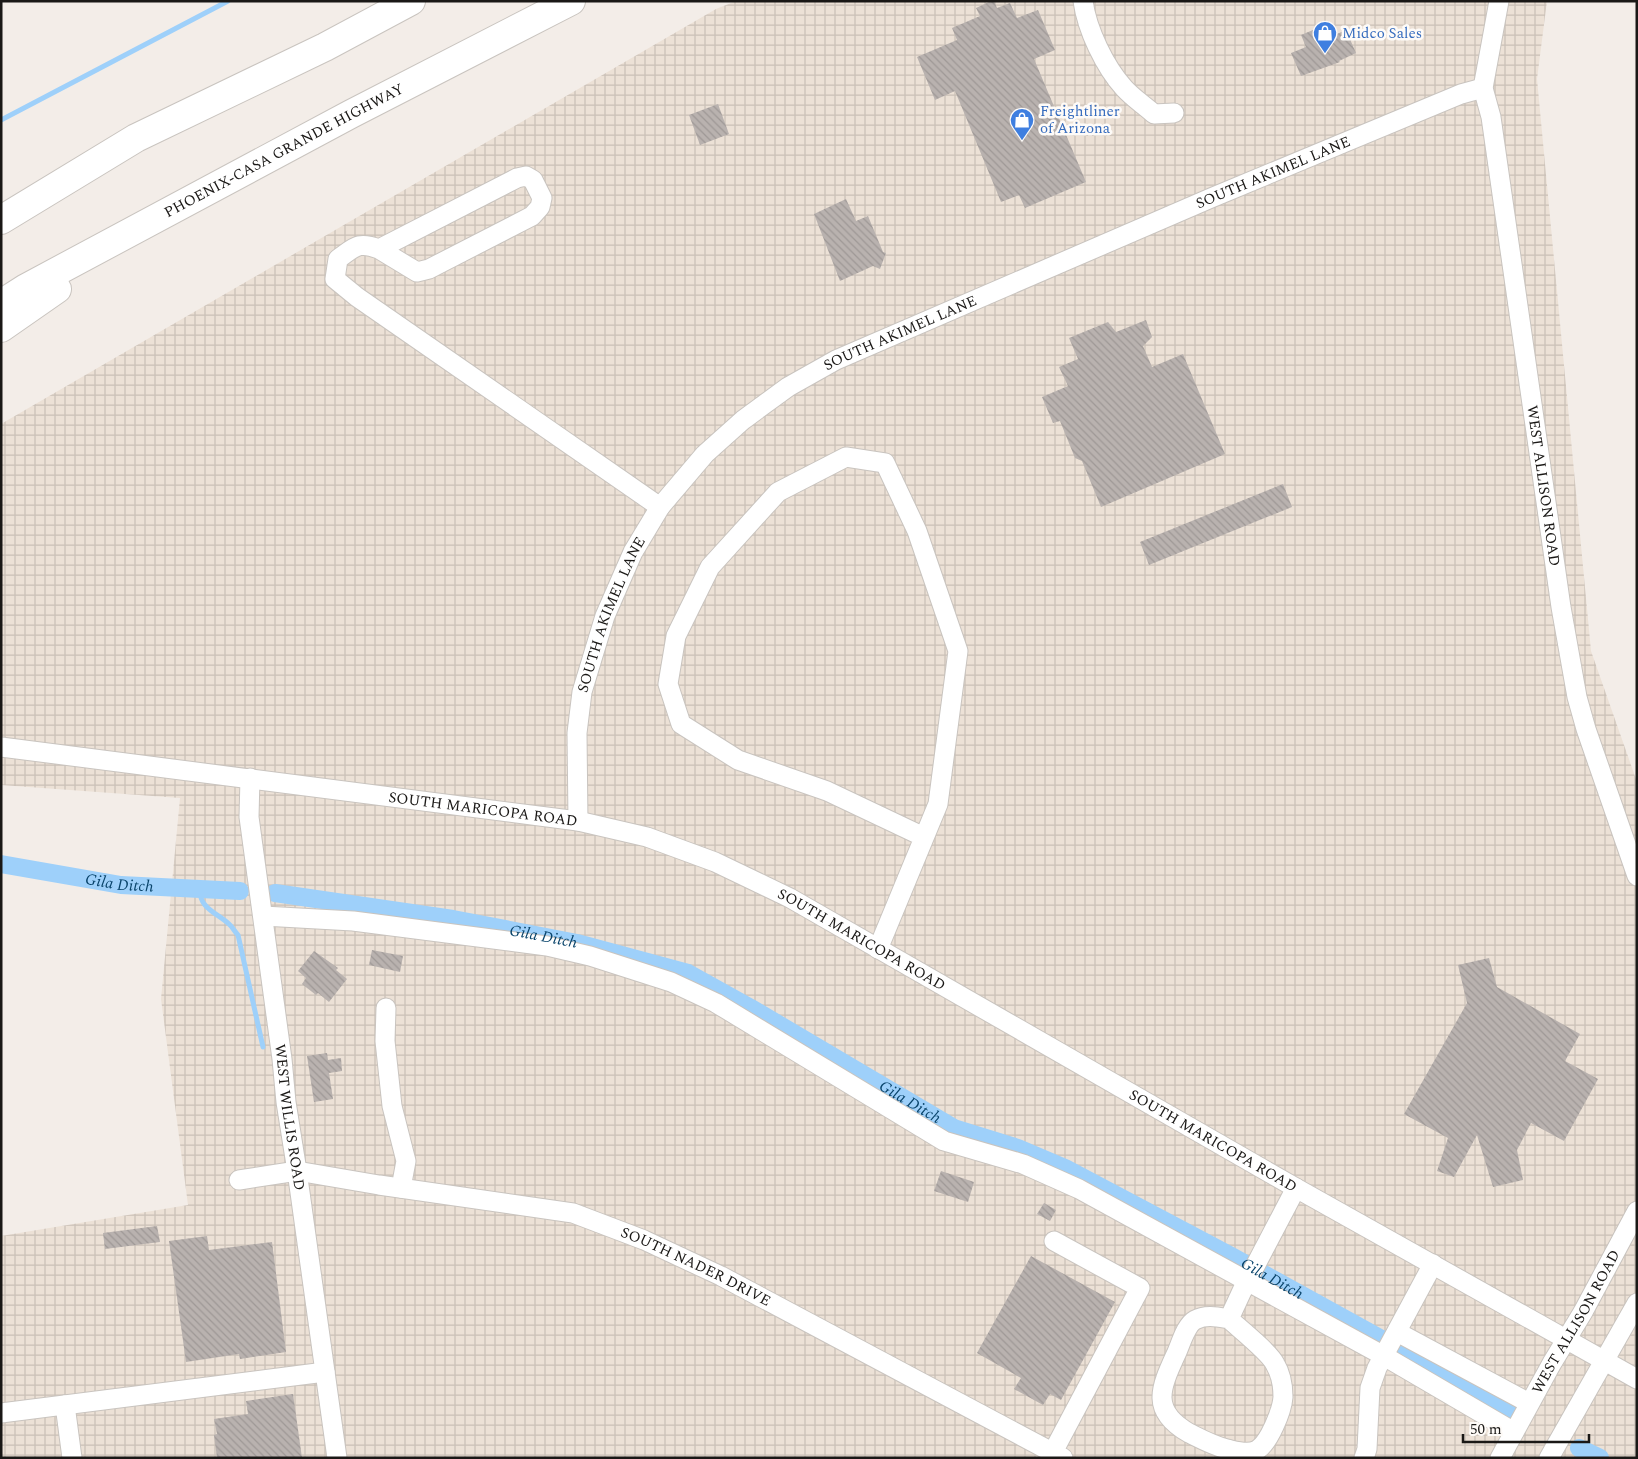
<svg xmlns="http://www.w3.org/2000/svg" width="1638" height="1459" font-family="Spectral,serif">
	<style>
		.industrial { fill: url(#industrial-grid) }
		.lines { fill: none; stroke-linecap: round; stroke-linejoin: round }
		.stream { stroke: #9ed0fa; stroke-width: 5 }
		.canal { stroke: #9ed0fa; stroke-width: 18 }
		.building { fill: url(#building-back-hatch) }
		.minor-casing { stroke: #c9c4bf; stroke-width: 21 }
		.highway-casing { stroke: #c9c4bf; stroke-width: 30 }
		.minor { stroke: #fff; stroke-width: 19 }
		.highway { stroke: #fff; stroke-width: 28 }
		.labels { text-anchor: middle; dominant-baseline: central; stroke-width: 5; stroke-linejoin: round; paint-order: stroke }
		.shop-label { font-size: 15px; fill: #366cbe; stroke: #fefbf8; text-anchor: start }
		.street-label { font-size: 15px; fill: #1a1816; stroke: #fefbf8 }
		.water-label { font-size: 16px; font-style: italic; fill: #09446b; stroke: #fefbf8 }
	</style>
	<defs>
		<pattern id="industrial-grid" width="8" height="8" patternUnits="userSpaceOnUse" patternTransform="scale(1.25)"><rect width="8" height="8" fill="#ece1d6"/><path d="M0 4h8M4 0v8" fill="none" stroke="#cac0b7"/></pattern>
		<pattern id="building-back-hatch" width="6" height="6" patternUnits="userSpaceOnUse" patternTransform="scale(1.25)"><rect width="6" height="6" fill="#b9b2af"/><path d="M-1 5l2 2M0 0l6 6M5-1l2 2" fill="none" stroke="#9e9896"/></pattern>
	</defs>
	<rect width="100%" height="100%" fill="#f3ede8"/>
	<!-- industrial -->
	<path class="industrial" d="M736,1h811l-10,78 54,572 46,131v676h-1636v-222l187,-31 -27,-206 19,-201 -179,-13v-361l715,-415z"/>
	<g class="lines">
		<!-- stream -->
		<g class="stream">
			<path d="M1,120l227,-119"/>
			<path d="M200,889c-1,20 18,24 30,36 3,3 5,7 8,10l25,112"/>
		</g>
		<!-- canal -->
		<g class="canal">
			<path id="s1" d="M1,864l120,21 119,6"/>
			<path id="s2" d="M275,893l178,26 124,24 111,30 63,35 203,120 64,20 47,20 168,89 277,153"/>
			<path d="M1579,1448l21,10"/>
		</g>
	</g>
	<!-- building -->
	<g class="building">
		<path d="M991,1h3l3,7 13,-5 7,15 21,-8 17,40 -21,9 52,123 -61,26 -6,-13 -18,7 -46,-111 -20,9 -18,-43 40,-17 -5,-12 28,-12 -4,-8z"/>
		<path d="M1325,25l5,12 16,-7 10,23 -17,8 1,1 -39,14 -10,-23 15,-6 -5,-12z"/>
		<path d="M718,104l11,30 -29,11 -11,-30z"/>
		<path d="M846,199l10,22 12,-5 15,36 3,1 -6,16 -7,-3 -33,15 -26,-67z"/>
		<path d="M1146,320l6,17 -9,9 9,21 31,-13 42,100 -124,53 -19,-46 -7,-3 -15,-37 -7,2 -11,-26 26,-11 -9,-19 19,-8 -9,-21 39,-16 8,10z"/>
		<path d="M1283,484l9,23 -143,58 -9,-23z"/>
		<path d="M372,950l31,6 -3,16 -31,-7z"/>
		<path d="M314,951l24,17 -2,2 11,9 -18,23 -11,-9 -2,2 -14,-11 4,-6 -8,-7z"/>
		<path d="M1489,958l8,29 83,47 -15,27 33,18 -34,62 -33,-18 -14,27 6,30 -30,7 -16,-52 -23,42 -17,-6 11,-33 -44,-24 63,-111 -9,-38z"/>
		<path d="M327,1053l1,7 13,-2 1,13 -13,2 4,26 -19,3 -7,-46z"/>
		<path d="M941,1171l33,11 -6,20 -34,-11z"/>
		<path d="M1044,1203l12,7 -6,11 -13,-7z"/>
		<path d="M157,1226l3,16 -55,7 -2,-16z"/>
		<path d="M207,1236l2,14 63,-8 14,110 -46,7 -1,-5 -53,8 -17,-121z"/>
		<path d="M1031,1256l84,46 -54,98 -11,-6 -7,11 -29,-16 7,-11 -44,-25z"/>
		<path d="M293,1394l9,64h-85l-3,-23 3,-1 -3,-15 34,-5 -2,-13z"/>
	</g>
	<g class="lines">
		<!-- minor casing -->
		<g class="minor-casing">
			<g id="minor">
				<path d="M1083,1c4,29 22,66 41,87 9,10 20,17 30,26l20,-1"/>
				<path id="s3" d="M1499,1l-16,87 8,29 70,490 16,90 9,32 51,147"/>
				<path d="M379,249l38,23 12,-3 103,-53 8,-9 2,-9 -9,-18 -7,-4 -9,2 -138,71c-21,-8 -24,-2 -41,10l-3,20 22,18 303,210"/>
				<path id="s4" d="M1,747l577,74 69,16 68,25 75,36 506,290 341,191"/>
				<path id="s5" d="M250,778l-1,39 33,242 4,43 11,69 40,287"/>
				<path id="s6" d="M578,821l-1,-88 5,-41 23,-76 28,-64 27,-45 45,-53 38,-34 45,-33 48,-27 375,-162 250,-104 22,-6"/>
				<path d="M263,916l90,5 194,25 43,10 81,26 45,21 228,138 79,23 56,25 305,167 130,76"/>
				<path d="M878,949l60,-145 20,-153 -41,-120 -32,-68 -39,-6 -68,35 -68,75 -34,69 -8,48 13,40 57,36 89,31 97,46"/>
				<path d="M386,1008l-1,33 7,65 14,55 -5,27"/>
				<path id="s7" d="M239,1180l58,-9 82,14 194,28 71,27 77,36 342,182"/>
				<path d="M1229,1319c-11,-2 -23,-5 -34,1 -9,5 -14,23 -18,32 -16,35 -28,58 12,81 12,6 25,13 38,16 9,2 21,6 30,1 12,-7 25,-39 26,-53 0,-12 -2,-23 -8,-33 -5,-11 -35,-35 -46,-45l13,-28 54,-103"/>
				<path d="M1397,1332l132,71"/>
				<path d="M65,1405l7,53"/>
				<path d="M1,1413l324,-41"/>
				<path d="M1053,1452l87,-164 -86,-47"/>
				<path d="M1364,1458l3,-9 3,-61 7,-20 56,-104"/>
				<path id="s8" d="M1500,1458l52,-95 31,-51 54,-101"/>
				<path d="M1549,1458l88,-155"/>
			</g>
		</g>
		<!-- highway casing -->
		<g class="highway-casing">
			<g id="highway">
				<path d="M1,220l135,-82 189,-91 86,-46"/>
				<path id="s9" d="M1,304l25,-16 325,-174 220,-113"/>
				<path d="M1,328l56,-39"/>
			</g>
		</g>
		<!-- minor -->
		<use href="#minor" class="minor"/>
		<!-- highway -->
		<use href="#highway" class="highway"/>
	</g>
	<!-- icons -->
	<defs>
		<g id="shop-pin" transform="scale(1.25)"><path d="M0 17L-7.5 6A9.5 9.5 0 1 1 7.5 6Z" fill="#3f7fe0" stroke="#fefbf8"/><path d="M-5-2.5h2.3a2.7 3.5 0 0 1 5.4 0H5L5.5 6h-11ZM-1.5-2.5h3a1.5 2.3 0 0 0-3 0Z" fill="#fff"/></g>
	</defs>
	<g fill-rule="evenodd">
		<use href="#shop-pin" x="1325" y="33"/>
		<use href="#shop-pin" x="1022" y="120"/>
	</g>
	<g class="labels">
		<!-- shop labels -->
		<g class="shop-label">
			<text x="1342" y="33">Midco Sales</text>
			<text x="1040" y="111">Freightliner<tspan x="1040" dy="17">of Arizona</tspan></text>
		</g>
		<!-- street labels -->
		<g class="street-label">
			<text stroke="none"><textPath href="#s9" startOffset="322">PHOENIX-CASA GRANDE HIGHWAY</textPath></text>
			<text stroke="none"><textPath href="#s6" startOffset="1038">SOUTH AKIMEL LANE</textPath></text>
			<text stroke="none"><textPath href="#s6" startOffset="632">SOUTH AKIMEL LANE</textPath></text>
			<text stroke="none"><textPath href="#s3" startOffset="491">WEST ALLISON ROAD</textPath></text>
			<text stroke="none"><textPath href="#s6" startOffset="212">SOUTH AKIMEL LANE</textPath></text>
			<text stroke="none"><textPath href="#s4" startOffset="486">SOUTH MARICOPA ROAD</textPath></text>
			<text stroke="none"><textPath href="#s4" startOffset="891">SOUTH MARICOPA ROAD</textPath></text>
			<text stroke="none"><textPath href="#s5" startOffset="342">WEST WILLIS ROAD</textPath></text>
			<text stroke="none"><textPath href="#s4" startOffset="1296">SOUTH MARICOPA ROAD</textPath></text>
			<text stroke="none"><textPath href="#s7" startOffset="472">SOUTH NADER DRIVE</textPath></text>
			<text stroke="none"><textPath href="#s8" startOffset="156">WEST ALLISON ROAD</textPath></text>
		</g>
		<!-- water labels -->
		<g class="water-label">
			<text stroke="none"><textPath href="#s1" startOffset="120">Gila Ditch</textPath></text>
			<text stroke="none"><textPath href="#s2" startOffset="272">Gila Ditch</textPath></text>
			<text stroke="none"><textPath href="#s2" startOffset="678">Gila Ditch</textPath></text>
			<text stroke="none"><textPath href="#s2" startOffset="1082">Gila Ditch</textPath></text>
		</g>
	</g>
	<!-- border -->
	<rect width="1638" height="1459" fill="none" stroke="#1a1816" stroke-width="5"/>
	<!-- scale -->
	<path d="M1463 1434v8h126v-8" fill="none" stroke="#1a1816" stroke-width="2.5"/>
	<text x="1470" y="1434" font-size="15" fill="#1a1816" stroke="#fefbf8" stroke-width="4" paint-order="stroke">50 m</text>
</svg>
